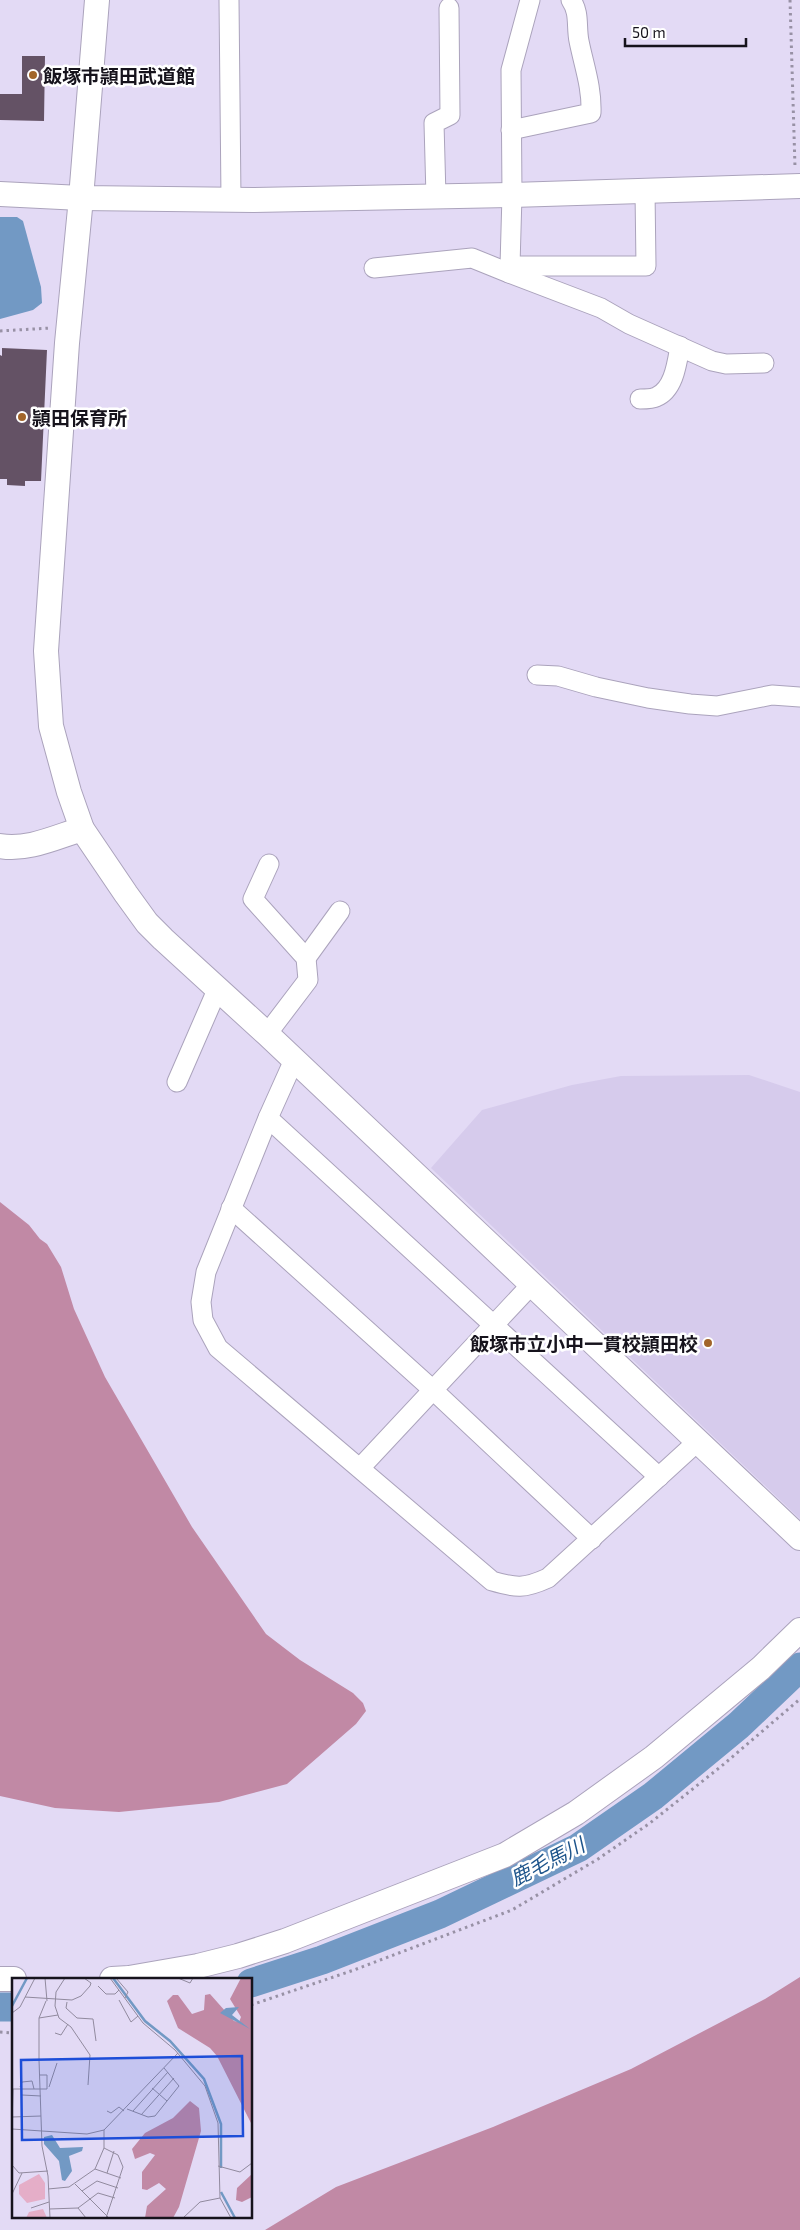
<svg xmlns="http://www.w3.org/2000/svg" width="800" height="2230" font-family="'Exo 2','Noto Sans JP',sans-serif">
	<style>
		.built { fill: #d6cbec }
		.forest { fill: #c189a5 }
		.water { fill: #7299c4 }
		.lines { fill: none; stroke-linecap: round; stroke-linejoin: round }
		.river { stroke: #7299c4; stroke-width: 29 }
		.building { fill: #645265 }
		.minor-casing { stroke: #aba3bc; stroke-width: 21 }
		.tertiary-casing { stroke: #aba3bc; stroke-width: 26 }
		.path { stroke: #9891a5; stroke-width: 3; stroke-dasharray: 2.5 4; stroke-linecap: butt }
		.minor { stroke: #fff; stroke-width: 19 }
		.tertiary { stroke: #fff; stroke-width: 24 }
		.poi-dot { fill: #a2652a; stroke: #fff; stroke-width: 2 }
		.labels { text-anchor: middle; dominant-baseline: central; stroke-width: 5; stroke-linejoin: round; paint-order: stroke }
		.poi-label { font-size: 19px; font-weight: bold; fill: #16131c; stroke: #fff; text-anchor: start }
		.water-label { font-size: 20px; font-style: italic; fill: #1d548b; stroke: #fff }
		.inset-river { fill: none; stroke: #7299c4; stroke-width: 2.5 }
		.inset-road { fill: none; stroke: #918a9e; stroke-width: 1 }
		.view { fill: #1d4ed8; fill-opacity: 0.15; stroke: #1d4ed8; stroke-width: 2.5 }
		.inset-edge { fill: none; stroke: #16131c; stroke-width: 2.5 }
	</style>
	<rect width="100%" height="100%" fill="#e3daf5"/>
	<!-- built -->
	<path class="built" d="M749,1075l51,17v427l-369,-351 51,-58 90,-25 49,-9z"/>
	<!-- forest -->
	<g class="forest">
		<path d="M0,1202l29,23 11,14 7,5 14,23 13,42 31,68 87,150 74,107 34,26 53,33 10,10 3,8 -10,13 -69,60 -68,18 -100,10 -64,-4 -55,-12z"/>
		<path d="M800,1977v253h-535l71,-43 157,-60 138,-58 134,-70z"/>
	</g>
	<!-- water -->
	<path class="water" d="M0,217h17l6,4 18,66 1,16 -9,7 -33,9z"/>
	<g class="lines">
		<!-- river -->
		<g class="river">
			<path d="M251,1983l71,-23 118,-46 138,-66 75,-52 86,-71 61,-58"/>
			<path d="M0,2007h14"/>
		</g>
	</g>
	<!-- building -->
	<g class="building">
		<path d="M22,56h23l-1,65 -44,-1v-26h22z"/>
		<path d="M2,348l45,2 -6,131h-16v5l-18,-1v-6h-7v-124l2,1z"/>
	</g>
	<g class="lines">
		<!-- minor casing -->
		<g class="minor-casing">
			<g id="minor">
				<path d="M229,0l2,199"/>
				<path d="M530,0l-19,70 1,125 -2,71h136l-1,-75"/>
				<path d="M511,130l80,-17c1,-26 -7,-47 -12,-72 -3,-15 1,-28 -8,-41"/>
				<path d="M436,197l-2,-74 16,-8 -1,-107"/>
				<path d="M510,266l-1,7 92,35 28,16 83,37 14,3 38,-1"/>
				<path d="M374,268l98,-10 37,15"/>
				<path d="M640,399c5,0 12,0 16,-2 18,-7 21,-34 24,-51"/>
				<path d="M537,675l21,1 38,11 52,11 42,6 27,2 55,-11 28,2"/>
				<path d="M306,958l34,-47"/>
				<path d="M267,1034l41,-54 -2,-22 -53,-59 16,-35"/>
				<path d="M294,1060l-26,58 -62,154 -5,30 2,18 15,28 274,233c24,7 32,8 56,-3l149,-136"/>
				<path d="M177,1082l40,-92"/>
				<path d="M268,1118l391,359"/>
				<path d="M231,1208l202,182 159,149"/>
				<path d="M360,1468l172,-184"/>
			</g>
		</g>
		<!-- tertiary casing -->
		<g class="tertiary-casing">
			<g id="tertiary">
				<path d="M97,0l-16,198 -14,145 -21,308 5,75 18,66 13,37 44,65 21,29 16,16 104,95 533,504"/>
				<path d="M0,194l81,4 172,2 259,-5 288,-9"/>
				<path d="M0,846c27,5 56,-9 82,-17"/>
				<path d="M0,1979h14"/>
				<path d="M112,1979l17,-1 69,-12 40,-10 47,-15 220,-86 71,-42 78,-56 107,-89 39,-38"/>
			</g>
		</g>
		<!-- path -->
		<g class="path">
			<path d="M790,0l5,167"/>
			<path d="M0,331l51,-3"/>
			<path d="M251,2005l103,-35 158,-60 86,-51 52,-36 74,-59 76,-65"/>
			<path d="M0,2032l14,1"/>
		</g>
		<!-- minor -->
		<use href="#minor" class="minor"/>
		<!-- tertiary -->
		<use href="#tertiary" class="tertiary"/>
	</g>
	<!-- markers -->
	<g class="poi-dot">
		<circle cx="33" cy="75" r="5"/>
		<circle cx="22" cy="417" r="5"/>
		<circle cx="708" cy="1343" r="5"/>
	</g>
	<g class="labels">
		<!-- poi labels -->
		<g class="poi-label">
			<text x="43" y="75">飯塚市頴田武道館</text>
			<text x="32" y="417">頴田保育所</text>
			<text x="698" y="1343" text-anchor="end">飯塚市立小中一貫校頴田校</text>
		</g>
		<!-- water labels -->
		<g class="water-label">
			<text transform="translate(547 1861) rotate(-27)">鹿毛馬川</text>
		</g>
	</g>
	<!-- overview -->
	<g transform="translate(12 1978)">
		<rect width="240" height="240" fill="#e3daf5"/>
		<path d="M27,196l6,9v16l-18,4 -8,-9v-9zM31,231l4,9h-21l3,-6z" fill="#e5aec8"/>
		<path d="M229,0h11v147l-35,-69 -7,-8 -32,-20 -11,-27 6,-6h5l14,19 12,-4 1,-15 5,-1 24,27 5,1 2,-5 -11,-18zM178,123l9,7 2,23 -22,76 -6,11h-28l2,-12 19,-17 -7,-6 -12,7 -5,-1v-17l13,-17 -5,-2 -15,6 -3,-10 13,-16 28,-15zM240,196v23l-10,5 -6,-2 1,-12z" fill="#c189a5"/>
		<path d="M227,29l-7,8 18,14 -30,-16 6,-5zM40,157l8,13 23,-1 -1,4 -13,5 3,15 -7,10 -3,-1 -3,-19 -15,-17v-7z" fill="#7299c4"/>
		<path class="inset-river" d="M101,0l32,43 25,20 34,38 17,45v44M0,28l15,-28M209,214l14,26"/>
		<path class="inset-road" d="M33,0l2,23M53,0l-9,14 -1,14 4,12 12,9 19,28 -2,30M98,0l33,45 32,27 30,36 13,37 2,75 11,20M104,0l12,14 -3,6M166,0l12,5 3,-5M86,8l8,8h9l4,-4M13,19l47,3 9,-4 9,-10 1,-3 -7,-5M107,22l12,22 7,-6M34,23l-7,17v42l3,86 6,30 2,42M55,24l-1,6 11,10 16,1 3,22M0,35l8,-6 15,-29M27,40l19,-3M43,55l6,2 7,-11M8,109l2,-5 10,-1 2,8M37,109l8,-24M140,110l15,13M10,117l19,1M115,131l21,8 7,-1 24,-30 -15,-18M95,133l4,2 8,-6 5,4M121,133l35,-39M129,137l33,-37M0,139l29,-1M0,150l1,-39h34v-14h-7M0,151l75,5 17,-4 74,-77M92,170l14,7 5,12 -17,51M0,187l7,8 29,-2M206,188l22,6 12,-9M83,191l26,9M95,195l7,-22M63,206l34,34M36,211l21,-2 26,-18 9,-21v-18M70,213l15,-10 21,7M0,216l10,-21M19,230l18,-6M66,230l20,-15 17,5M37,231l29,-1 8,10M171,240l17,-16 20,-4"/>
		<path class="view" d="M230,78l1,80 -221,4 -1,-80z"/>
		<rect width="240" height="240" class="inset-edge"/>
	</g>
	<!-- scale -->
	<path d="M625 38v8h121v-8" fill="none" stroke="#16131c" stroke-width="2.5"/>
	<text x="632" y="38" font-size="15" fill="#16131c" stroke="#ffffff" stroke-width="4" paint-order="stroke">50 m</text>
</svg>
